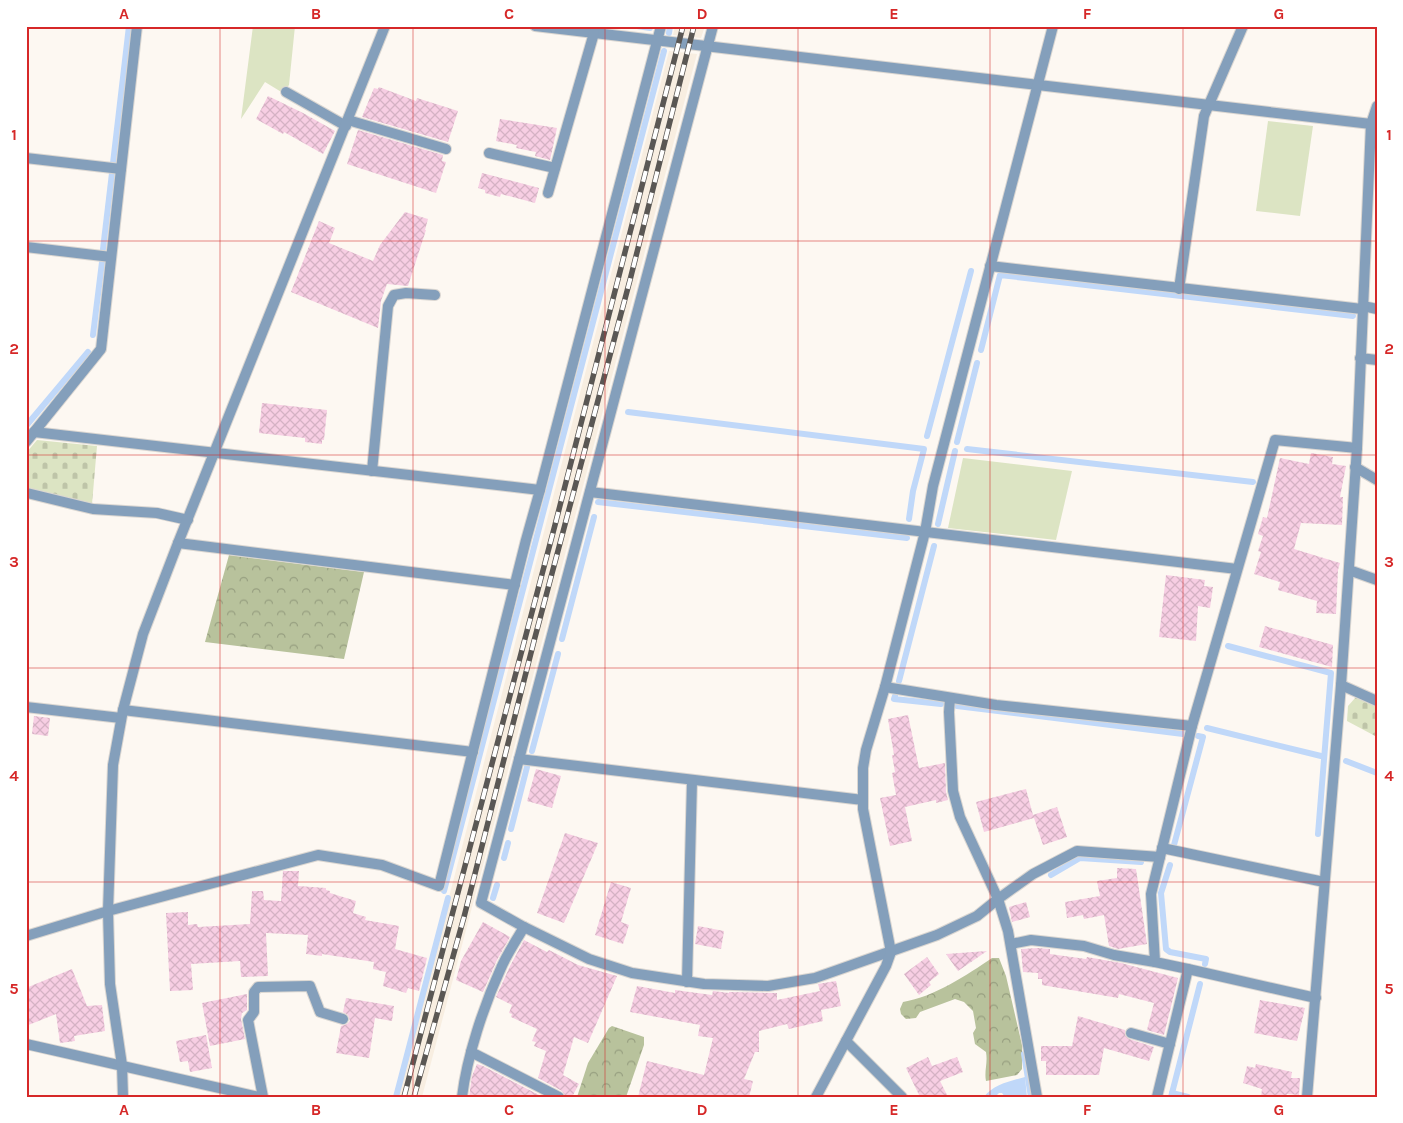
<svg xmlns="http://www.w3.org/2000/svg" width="1403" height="1123" font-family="Karla,sans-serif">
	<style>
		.built { fill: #f8eee1 }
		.grass { fill: #dce4c3 }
		.forest { fill: url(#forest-crowns) }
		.cemetery { fill: url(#cemetery-stones) }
		.water { fill: #c0d8f9 }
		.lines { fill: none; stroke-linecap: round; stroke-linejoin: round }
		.stream { stroke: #c0d8f9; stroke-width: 6 }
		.building { fill: url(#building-cross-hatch) }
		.service-casing { stroke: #dad6d1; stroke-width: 12 }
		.minor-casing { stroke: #dad6d1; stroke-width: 12 }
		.service { stroke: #849fbb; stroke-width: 10 }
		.minor { stroke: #849fbb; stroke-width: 10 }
		.rail-casing { stroke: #5a5754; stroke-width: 5.5 }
		.rail { stroke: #fff; stroke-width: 4; stroke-dasharray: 11; stroke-linecap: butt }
		.grid { fill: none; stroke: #d62828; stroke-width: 1; stroke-opacity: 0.55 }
		.neatline { fill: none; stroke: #d62828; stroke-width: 2 }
		.grid-label { font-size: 16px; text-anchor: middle; font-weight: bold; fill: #d62828 }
	</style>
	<defs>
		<pattern id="forest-crowns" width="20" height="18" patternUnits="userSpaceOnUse" patternTransform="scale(1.25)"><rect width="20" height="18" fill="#b8c29c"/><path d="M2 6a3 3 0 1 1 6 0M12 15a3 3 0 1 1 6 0" fill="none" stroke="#979f80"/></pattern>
		<pattern id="cemetery-stones" width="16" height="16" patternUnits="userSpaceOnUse" patternTransform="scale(1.25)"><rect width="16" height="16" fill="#dce4c3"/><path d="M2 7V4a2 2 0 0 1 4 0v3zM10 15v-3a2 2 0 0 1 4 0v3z" fill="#bec4a8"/></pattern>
		<pattern id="building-cross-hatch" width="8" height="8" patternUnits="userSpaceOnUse" patternTransform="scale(1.25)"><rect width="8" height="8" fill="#f7cee3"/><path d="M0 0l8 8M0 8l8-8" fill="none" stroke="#d5b2c4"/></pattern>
	</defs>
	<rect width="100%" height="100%" fill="#fdf8f2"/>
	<!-- built -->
	<g class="built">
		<path d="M675,26h30l-4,12 -28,-3z"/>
		<path d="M669,51l28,3 -275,1043h-25z"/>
	</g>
	<!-- grass -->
	<g class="grass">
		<path d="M253,26h42l-6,59 -6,8 -18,-11 -24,37z"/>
		<path d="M1268,121l45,5 -13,90 -44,-5z"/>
		<path d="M963,458l109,13 -16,69 -108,-12z"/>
	</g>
	<!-- forest -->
	<g class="forest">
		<path d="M229,555l135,17 -20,87 -139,-17z"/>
		<path d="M992,958h7l7,18 16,69v24l-5,6 -31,6c-2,-10 2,-18 0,-29l-11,-8 -2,-11 3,-5 -3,-17 -9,-9 -9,-3 -35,13 -4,6 -10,1 -5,-5 -1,-5 3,-7c31,-5 64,-27 89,-44z"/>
		<path d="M612,1026l32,11v8l-18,52h-49l11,-34 21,-35z"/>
	</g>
	<!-- cemetery -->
	<g class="cemetery">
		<path d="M37,440l60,6 -5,58 -66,-16 2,-32h-2v-3z"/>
		<path d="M1356,697l21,9v31l-30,-16 1,-15z"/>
	</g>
	<!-- water -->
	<path class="water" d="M1025,1077l2,20h-22l-3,-4h-3l-4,4h-11c9,-12 26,-16 41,-20z"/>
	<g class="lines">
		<!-- stream -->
		<g class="stream">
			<path d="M637,26l13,2"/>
			<path d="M669,33l1,-7"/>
			<path d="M113,163l16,-137"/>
			<path d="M103,249l9,-76"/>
			<path d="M93,335l9,-73"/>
			<path d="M981,350l19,-75 353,41"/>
			<path d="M628,412l296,37 -11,42 -4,28"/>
			<path d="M26,426l62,-74"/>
			<path d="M927,436l44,-165"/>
			<path d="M957,442l20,-79"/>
			<path d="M967,449l286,33"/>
			<path d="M598,502l309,36"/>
			<path d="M938,524l17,-73"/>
			<path d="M562,639l32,-122"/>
			<path d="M1228,646l103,27 -13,161"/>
			<path d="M899,681l35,-135"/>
			<path d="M895,696l-1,3 47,5"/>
			<path d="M957,706l226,28"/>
			<path d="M1207,728l114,28"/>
			<path d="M532,751l26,-97"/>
			<path d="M1346,761l31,12"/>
			<path d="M511,829l16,-62"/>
			<path d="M1174,845l29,-108 -5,-1"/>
			<path d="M504,858l4,-15"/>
			<path d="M1170,865l-9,28 5,56 4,3 36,7 -1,5"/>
			<path d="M1051,875l29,-17 61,4"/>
			<path d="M444,891l220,-840"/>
			<path d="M493,898l4,-13"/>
			<path d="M1024,1054l7,43"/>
			<path d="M1172,1093l16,4"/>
			<path d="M396,1097l52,-199"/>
			<path d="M1171,1097l29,-113"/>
		</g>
	</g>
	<!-- building -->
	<g class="building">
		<path d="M379,87l37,14 1,-3 41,13 -10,31 -86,-25 12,-29 4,1z"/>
		<path d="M268,96l35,17 32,18 -12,23 -39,-22 -1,2 -27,-15z"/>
		<path d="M500,119l57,9 -7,32 -15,-4 1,-4 -20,-4 1,-3 -21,-4z"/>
		<path d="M358,130l85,25 -1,6 4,1 -10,31 -89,-29z"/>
		<path d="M482,173l57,15 -4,15 -34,-9 -1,3 -15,-4v-3l-7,-2z"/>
		<path d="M405,212l23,7 -3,11h1l-18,56 -21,-2 -6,17 -3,27 -87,-36 28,-71 16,7 -6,15 44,18 7,-16z"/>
		<path d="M262,403l65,7 -3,30h-2v4l-17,-2v-4l-46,-5z"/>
		<path d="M1311,453l22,4 -1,7 14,2 -6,31h3l-1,28 -41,-2 -7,26 46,14 -2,7 -2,44 -20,-1 1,-12 -39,-11 2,-8 -26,-8 7,-22 -3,-1 5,-15 -5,-2 5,-17 4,1 13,-60 29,6z"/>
		<path d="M1166,575l39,5 -1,6 9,1 -3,21 -12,-2 -2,35 -37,-4z"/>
		<path d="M1265,626l68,19 -1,22 -73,-20z"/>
		<path d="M908,715l11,53 26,-5 1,29 2,8 -12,3v-3l-31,7 7,34 -22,5 -10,-48 16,-3 -4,-22 3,-1 -3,-17h2l-6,-36z"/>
		<path d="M34,716l16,2 -2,18 -16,-2z"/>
		<path d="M536,769l25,7 -9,32 -25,-7z"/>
		<path d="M1026,789l7,26 24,-8 10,30 -24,8 -9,-27 -50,14 -8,-30z"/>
		<path d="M565,833l33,10 -34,80 -27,-10z"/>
		<path d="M1117,868l19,1 11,75 -29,5 -9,-3 -5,-31 -20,4 -1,-4 -16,3 -2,-16 35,-6 -3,-15 20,-3z"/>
		<path d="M283,871h16l-1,15 28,2v2l4,1v2l26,8 -3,12 13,4 -1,3 34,6 -4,23 32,9 -8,33 -11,-3 -2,5 -23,-7 3,-14 -13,-3 1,-7 -52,-8v2l-16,-2 2,-19 -42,-2 2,43 -27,1 -1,-16 -49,3 2,26 -23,1 -4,-78 22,-1v13l9,-1 1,3 52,-3 2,-33h11l1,9 17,1z"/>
		<path d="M611,882l20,6 -10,34 8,3 -6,19 -28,-9z"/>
		<path d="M1026,902l4,15 -18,5 -3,-15z"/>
		<path d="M483,922l27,15 -13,23 -14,32 -27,-12 5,-19z"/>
		<path d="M698,926l26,5 -3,18 -26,-5z"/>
		<path d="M524,940l23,12 2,-2 29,15 39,11 -29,67 -14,-6 -11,38 16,9 -7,13h-6l-4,-6 -24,-13 8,-27 -12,-5 2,-4 -4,-1 5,-12 -26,-12 1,-3 -3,-1 3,-8 -16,-8 14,-31z"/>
		<path d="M1038,948l12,1v5l36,5 1,-2 34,6 57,15 -14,57 -17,-5 7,-27 -35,-9 -1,4 -76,-13v-6h-4v-6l-15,-1 -2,-23z"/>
		<path d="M987,951l-29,20 -12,-17z"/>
		<path d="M927,957l12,17 -10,8 2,3 -12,10 -15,-21z"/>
		<path d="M72,969l15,37 15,-1 3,26 -31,5 1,5 -15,2 -4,-29 -30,12v-38z"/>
		<path d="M836,981l5,25 -20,4 2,11 -34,8 -2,-5 -28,7v21h-4l-11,27 9,2 -4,16h-111l9,-36 57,14 9,-37 -15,-2 2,-11 -70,-13 7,-26 38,7v-3l37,5 1,-4 16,2v-1l48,1v7l43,-9 -2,-7z"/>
		<path d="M247,994v16l-5,3 -1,6 4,20 -35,7 -8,-43z"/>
		<path d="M346,998l48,8 -2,15 -17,-3 -6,40 -33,-5 5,-27 6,-2 3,-3 -2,-6 -5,-3z"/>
		<path d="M1260,1000l45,8 -8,33 -43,-8z"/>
		<path d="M1078,1016l47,14v5l4,4 25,8 -5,14 -45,-13 -5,27h-53v-14h-5v-15h31z"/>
		<path d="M206,1035l6,33 -22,4 -2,-11 -8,1 -4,-21z"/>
		<path d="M928,1057l4,9 25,-9 6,15 -23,9 8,16h-28l-14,-29z"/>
		<path d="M477,1064l6,2 60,31h-74l3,-21z"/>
		<path d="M1256,1064l36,8 -1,6h9l-1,17 -12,-1 -1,3h-25l1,-8 -19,-6 4,-17 8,2z"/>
	</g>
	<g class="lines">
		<!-- service casing -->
		<g class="service-casing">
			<g id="service">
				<path d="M286,92l60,34"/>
				<path d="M348,120l98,29"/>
				<path d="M489,153l66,15"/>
				<path d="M27,493l66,16 64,4 31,7"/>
				<path d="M1349,570l28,10"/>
				<path d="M1131,1033l39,11"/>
				<path d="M263,1097l-15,-77 6,-8v-20l4,-5 52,-1 10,26 23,7"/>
			</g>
		</g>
		<!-- minor casing -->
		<g class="minor-casing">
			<g id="minor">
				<path d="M535,26l836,98"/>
				<path d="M713,26l-232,877 43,24 65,32 43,14 72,11 64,2 47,-8 122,-43 40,-19 21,-17 35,-25 44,-23 83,6"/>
				<path d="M26,158l95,11"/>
				<path d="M548,193l46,-160"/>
				<path d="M26,247l85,10"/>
				<path d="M990,266l372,43"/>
				<path d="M1179,289l25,-173 39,-90"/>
				<path d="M1363,306l14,3"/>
				<path d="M1360,358l17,2"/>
				<path d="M34,432l506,58"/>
				<path d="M26,442l75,-93 36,-323"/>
				<path d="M1355,467l22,13"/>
				<path d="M372,471l16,-165 6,-11 12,-2 29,2"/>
				<path d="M590,492l647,77"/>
				<path d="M178,543l337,42"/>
				<path d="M1341,685l36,16"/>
				<path d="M885,687l111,18 196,21"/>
				<path d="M950,698l-1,14 4,79 7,26 38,82 10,32 29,166"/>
				<path d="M26,707l95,11"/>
				<path d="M123,710l350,42"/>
				<path d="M519,759l344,41"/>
				<path d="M1162,848l162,34"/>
				<path d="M26,936l82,-25 210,-56 64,10 57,21 87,-346 14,-50 121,-464"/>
				<path d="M1011,944l20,-4 53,6 30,9 41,7"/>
				<path d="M1188,969l128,29"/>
				<path d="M687,982l5,-202"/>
				<path d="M846,1041l56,56"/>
				<path d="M26,1044l233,53"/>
				<path d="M471,1052l88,45"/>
				<path d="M123,1097l-1,-32 -12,-81 -2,-73 5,-146 10,-55 20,-76 35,-91 207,-517"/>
				<path d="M462,1097c5,-41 22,-92 39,-129 6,-14 15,-27 23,-41"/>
				<path d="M816,1097l70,-131 5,-14 -28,-143v-41l3,-18 19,-63 40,-155 8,-46 120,-460"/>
				<path d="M1157,1097l31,-128 -33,-7 -4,-68 41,-168 83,-286 82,8"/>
				<path d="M1307,1097l34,-412 16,-237 14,-324 6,-18"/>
			</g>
		</g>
		<!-- service -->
		<use href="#service" class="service"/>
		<!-- minor -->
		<use href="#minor" class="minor"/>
		<!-- rail casing -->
		<g class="rail-casing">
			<g id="rail">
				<path d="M404,1097l151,-572 128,-499"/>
				<path d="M414,1097l50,-180 70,-276 96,-361 64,-254"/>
			</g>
		</g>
		<!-- rail -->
		<use href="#rail" class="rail"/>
	</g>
	<!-- grid -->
	<path class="grid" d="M220,26v1071M413,26v1071M605,26v1071M798,26v1071M990,26v1071M1183,26v1071M26,241h1351M26,455h1351M26,668h1351M26,882h1351"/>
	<!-- border -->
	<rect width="1403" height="1123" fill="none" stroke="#ffffff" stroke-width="55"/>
	<rect x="28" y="28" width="1348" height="1068" class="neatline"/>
	<g class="grid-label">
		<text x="124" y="19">A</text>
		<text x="316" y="19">B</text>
		<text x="509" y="19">C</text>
		<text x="702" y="19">D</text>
		<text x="894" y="19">E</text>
		<text x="1087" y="19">F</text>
		<text x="1279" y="19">G</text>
		<text x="14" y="140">1</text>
		<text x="1389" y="140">1</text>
		<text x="14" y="354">2</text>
		<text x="1389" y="354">2</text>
		<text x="14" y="567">3</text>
		<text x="1389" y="567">3</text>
		<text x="14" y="781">4</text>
		<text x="1389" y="781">4</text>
		<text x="14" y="994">5</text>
		<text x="1389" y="994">5</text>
		<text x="124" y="1115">A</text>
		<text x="316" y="1115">B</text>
		<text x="509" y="1115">C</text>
		<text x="702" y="1115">D</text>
		<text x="894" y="1115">E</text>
		<text x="1087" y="1115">F</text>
		<text x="1279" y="1115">G</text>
	</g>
</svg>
